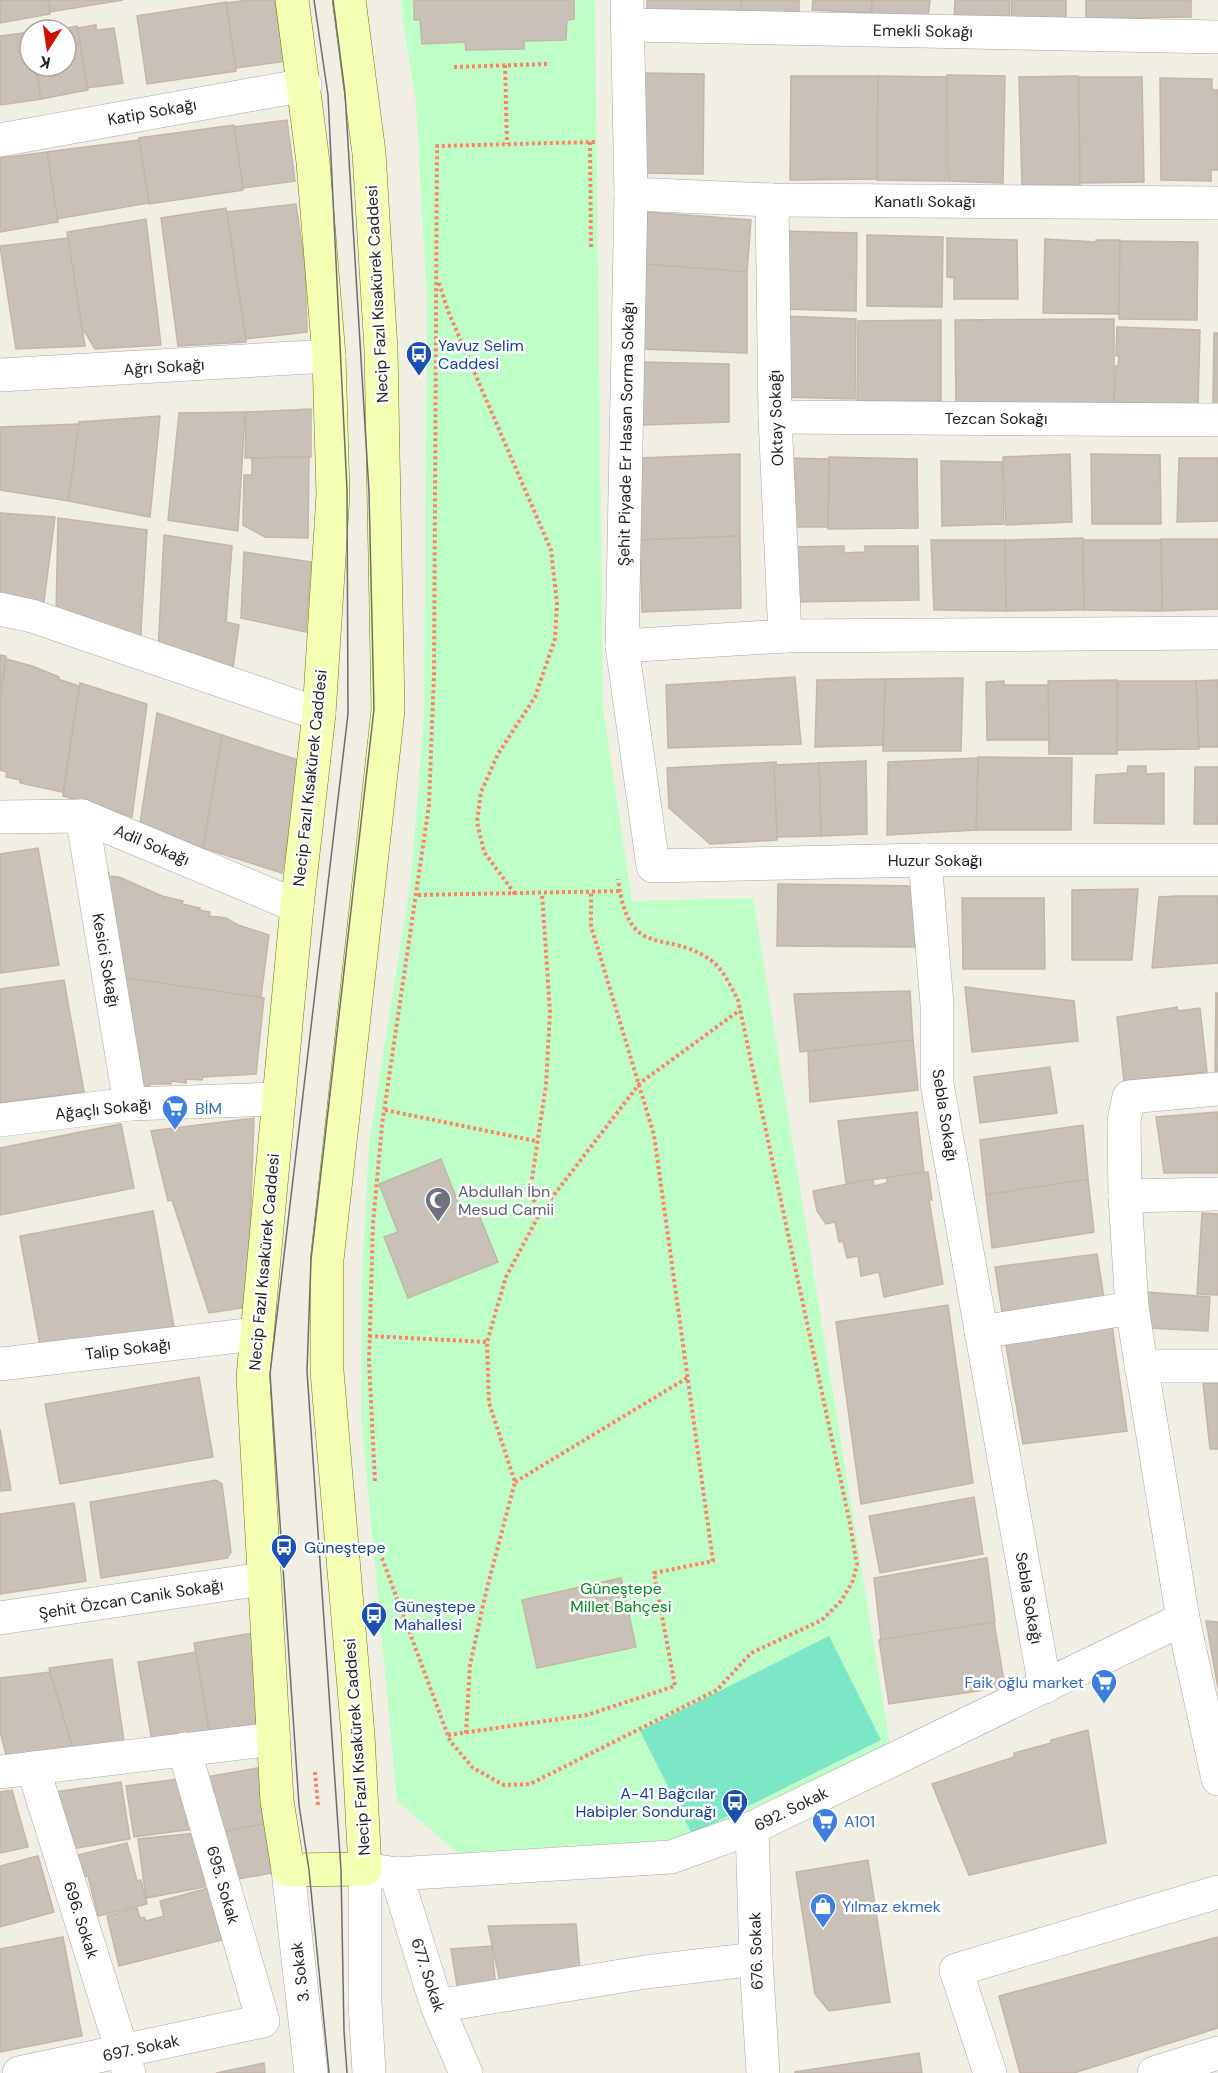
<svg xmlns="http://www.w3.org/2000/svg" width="1218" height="2073" font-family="'DM Sans',sans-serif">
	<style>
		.park { fill: #beffc8 }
		.pitch { fill: #7be7c6 }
		.building { fill: #c9c0b7; stroke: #c4b5a5; stroke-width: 1.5 }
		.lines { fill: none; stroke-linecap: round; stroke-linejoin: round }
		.minor-casing { stroke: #a6a6a6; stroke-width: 34 }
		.tertiary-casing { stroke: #a6a6a6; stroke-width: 34 }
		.secondary-casing { stroke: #657c00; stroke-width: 34 }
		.path { stroke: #ff8267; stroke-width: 4; stroke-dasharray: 3 3; stroke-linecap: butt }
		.minor { stroke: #fff; stroke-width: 33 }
		.tertiary { stroke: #fff; stroke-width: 33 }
		.secondary { stroke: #f5ffb4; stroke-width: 33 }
		.tram { stroke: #6d6d6d; stroke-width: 1.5 }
		.labels { text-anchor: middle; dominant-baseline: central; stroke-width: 5; stroke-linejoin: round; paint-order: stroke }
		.street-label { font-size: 16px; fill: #1f1f1f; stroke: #fff }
		.transit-label { font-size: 16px; fill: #164399; stroke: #fff; text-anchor: start }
		.shop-label { font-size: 16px; fill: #366cbe; stroke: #fff; text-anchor: start }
		.worship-label { font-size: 16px; fill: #5b616d; stroke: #fff; text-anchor: start }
		.park-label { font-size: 16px; fill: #018917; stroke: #fff }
	</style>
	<rect width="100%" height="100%" fill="#f1eee4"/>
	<!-- park -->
	<path class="park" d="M400,0h195l8,709 29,192 121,-3 137,847 -206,94 -226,14 -61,-52 -36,-385 1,-141 7,-131 42,-266 13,-162 3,-414 -11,-199z"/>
	<!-- pitch -->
	<path class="pitch" d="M829,1636l52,104 -189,94 -52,-103z"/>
	<!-- building -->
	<g class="building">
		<path d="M0,0h48l2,14 -50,9z"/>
		<path d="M48,0h75l-73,12z"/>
		<path d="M249,0h25l12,61 -50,7 -10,-65z"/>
		<path d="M414,0h160v19l-7,1 -1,20 -42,1v8l-58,1 -1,-8 -43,2 -2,-24h-6z"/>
		<path d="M647,0h94l-1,18 -93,-3z"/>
		<path d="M741,0h58v19l-59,-1z"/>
		<path d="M813,0h59l-1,13 -59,-3z"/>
		<path d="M872,0h58l-2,18 -56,-1z"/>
		<path d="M955,0h55l-1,24 -55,-4z"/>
		<path d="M1012,0h54v24l-55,-2z"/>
		<path d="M1086,0h105v17l-105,2z"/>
		<path d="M226,2l10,69 -89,13 -10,-68z"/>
		<path d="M96,25v5l18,-2 9,55 -36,5 -10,-60z"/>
		<path d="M77,26l11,64 -47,9 -6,-33h31v-36h-11z"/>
		<path d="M30,32v34h5l6,33 -41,6v-69z"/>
		<path d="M643,73l61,1 -1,100 -62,-1z"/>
		<path d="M947,75l58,1 -2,107 -55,-2z"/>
		<path d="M791,76h87l-1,103 -87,1z"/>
		<path d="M878,76l68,1v104l-69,-1z"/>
		<path d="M1078,76l2,109h-58l-3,-108z"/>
		<path d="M1079,77h63l2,105 -64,1z"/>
		<path d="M1160,78l52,1v11h6v80h-7v11l-50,-1z"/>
		<path d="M287,120l8,61 -52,7 -9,-61z"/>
		<path d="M234,125l9,65 -94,14 -10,-66z"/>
		<path d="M139,140l10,63 -92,16 -10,-67z"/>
		<path d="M47,152l11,70 -58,10v-74z"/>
		<path d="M296,204l9,63 2,65 -61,7 -19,-127z"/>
		<path d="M226,208l20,134 -68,4 -17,-128z"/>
		<path d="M647,212l104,8 -4,52 -103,-8z"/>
		<path d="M146,219l15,126 -66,4 -14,-23 -14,-94z"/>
		<path d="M781,231l76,2 -1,78 -74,-2z"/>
		<path d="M867,235l76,2 -1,70 -75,-1z"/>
		<path d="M68,238l17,108 -69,3 -16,-103z"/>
		<path d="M947,238l70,2 1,59h-64v-21l-7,-1z"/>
		<path d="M1045,239l51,3v-2h24l-1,74 -76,-1z"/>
		<path d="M1120,241l78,1 -1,78 -78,-1z"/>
		<path d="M643,264l104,8v81l-107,-4z"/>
		<path d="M783,316l73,3 -1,80 -72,-2z"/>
		<path d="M1114,319v85l-158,-1 -1,-83z"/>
		<path d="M941,320v81h-84l1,-80z"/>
		<path d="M1117,327l83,3 -2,76 -84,-3 2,-37h2l1,-10h-3z"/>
		<path d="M1214,333h4v73h-5z"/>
		<path d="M642,362l87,2v58l-87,3z"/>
		<path d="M311,409v48l-66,1 1,-46z"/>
		<path d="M245,412l-7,119 -70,-11 11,-107z"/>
		<path d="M160,416l-10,101 -82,-16 11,-79z"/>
		<path d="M79,424l-11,77 -68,-11v-63z"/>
		<path d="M740,454v82l-100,4v-82z"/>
		<path d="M1070,454l2,68 -66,3 -3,-68z"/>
		<path d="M1091,454l69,1 1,69h-69z"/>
		<path d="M309,457l-1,81 -43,-1 -22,-12 1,-50h8v-17z"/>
		<path d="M829,457l88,2 1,69 -90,1z"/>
		<path d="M789,458l40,1 -1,68h-38z"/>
		<path d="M1179,458h39v63l-41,1z"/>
		<path d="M941,461l61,1 2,62 -62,2z"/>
		<path d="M0,513l55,4 -12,92 -43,-7z"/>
		<path d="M58,518l89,12 -7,117 -84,-32z"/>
		<path d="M164,535l68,11 -6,76 13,3 -8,57 -73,-30z"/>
		<path d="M740,536l1,72 -99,4 -2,-72z"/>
		<path d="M1083,538l1,72 -78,1 -1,-71z"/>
		<path d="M1161,539h57v70l-56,2z"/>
		<path d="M931,540h74l1,71 -72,-1z"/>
		<path d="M1083,540h78l1,71 -78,-1z"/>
		<path d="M844,546v7l21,-1v-6h53l1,54 -130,2 -1,-55z"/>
		<path d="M244,552l67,10 -5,70 -65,-14z"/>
		<path d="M0,655l6,1 -6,43z"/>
		<path d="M6,659l26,7 27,11 -1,2 21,7 -16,106 -43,-9v-3l-14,-3 1,-5 -7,-2v-70z"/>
		<path d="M795,677l6,67 -133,4 -2,-63z"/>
		<path d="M963,678l-2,73h-78l2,-72z"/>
		<path d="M885,679l-2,66 -68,2 2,-67z"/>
		<path d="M1117,680v74h-68l-1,-73z"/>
		<path d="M1218,680v67h-20l-2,-66z"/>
		<path d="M1004,681v4h44l1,55h-62l-1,-58z"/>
		<path d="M1118,681h78l3,68 -82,1z"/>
		<path d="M80,683l67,21 -15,113 -69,-21z"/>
		<path d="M157,713l65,22 -19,113 -63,-25z"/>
		<path d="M222,735l79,26 -19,112 -79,-25z"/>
		<path d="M978,757l94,1 -1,72h-95z"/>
		<path d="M978,758l-2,72 -89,5 1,-73z"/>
		<path d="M866,761l1,73 -46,2 -2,-73z"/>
		<path d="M776,762l1,78 -67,4 -41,-36 -2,-40z"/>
		<path d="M819,763l2,73 -44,1 -3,-72z"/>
		<path d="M1128,766h18v8l18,-1v51l-70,-1 2,-48 31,-2z"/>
		<path d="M1195,767h23v57h-24z"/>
		<path d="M38,848l21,117 -59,8v-119z"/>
		<path d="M99,872l10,1v3l10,1 43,19 21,5 -1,3 18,4 -1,2 11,2 -1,4 17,2 12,7 31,10 -8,62 -143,-20z"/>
		<path d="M778,884l138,2 -1,61 -138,-1z"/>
		<path d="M1138,889l-6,71h-60v-70z"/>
		<path d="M1176,896h42v67l-66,5 7,-71z"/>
		<path d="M962,898h82l1,71h-82z"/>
		<path d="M118,977l146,21 -8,76 -53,3 -1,3 -16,-1v4l-15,-2v3h-21v2l-19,-3z"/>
		<path d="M64,980l20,112 -84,11v-114z"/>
		<path d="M965,987l109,14 4,40 -106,11z"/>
		<path d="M910,991l3,49 -113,12 -6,-58z"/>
		<path d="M1216,993h2v79h-3z"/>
		<path d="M1177,1007l1,4 22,-3 7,64 -83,9 -7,-64z"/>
		<path d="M913,1040l5,50 -108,12 -2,-51z"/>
		<path d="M1050,1067l7,46 -77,10 -6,-46z"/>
		<path d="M917,1112l7,61 -78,10 -8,-62z"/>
		<path d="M1218,1112v61h-54l-8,-56z"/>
		<path d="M254,1118l-7,189 -38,6 -37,-113 -4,1 -17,-70z"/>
		<path d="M121,1124l13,64 -134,27v-67z"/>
		<path d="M1083,1125l5,54 -102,16 -6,-55z"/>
		<path d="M441,1159l22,56 14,-5 21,52 -90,36 -24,-61 14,-5 -19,-48z"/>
		<path d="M928,1172l4,28h-3l14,84 -59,13 -5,-25 -18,4 -3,-20 -11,2 -4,-17 -4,1 -4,-20 -9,2 -9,-13 -4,-20 60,-12 1,7 13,-3v-6z"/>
		<path d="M1088,1179l6,53 -102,16 -6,-53z"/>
		<path d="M153,1211l21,116 -133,24 -21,-115z"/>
		<path d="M1202,1213l16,1v81l-21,-1z"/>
		<path d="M1097,1254l7,44 -102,14 -7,-45z"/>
		<path d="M1146,1292l64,5 -2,34 -62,-3z"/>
		<path d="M948,1305l25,178 -112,21 -25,-182z"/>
		<path d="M1111,1318l16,113 -104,13 -19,-110z"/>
		<path d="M199,1377l14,80 -153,27 -15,-80z"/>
		<path d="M1203,1383h15v66h-8z"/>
		<path d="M0,1429l11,61 -11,1z"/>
		<path d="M216,1480l6,4 9,68 -4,6 -126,20 -11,-76z"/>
		<path d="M974,1497l9,57 -103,19 -11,-57z"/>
		<path d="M74,1503l12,78 -86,13v-80z"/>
		<path d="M987,1558l8,64 -114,18 -7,-62z"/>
		<path d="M621,1578l15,69 -99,21 -15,-68z"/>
		<path d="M1206,1621l12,1v66z"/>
		<path d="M994,1622l11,65 -116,17 -10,-64z"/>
		<path d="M252,1633l15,92 -58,5 -15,-87z"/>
		<path d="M196,1652l13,81 -57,8 -14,-79z"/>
		<path d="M112,1659l12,83 -50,10 -25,-84z"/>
		<path d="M50,1672l24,81 -66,9 -8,-30v-54z"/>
		<path d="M1088,1730l18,113 -137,32 -37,-91 82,-27v-4l37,-10v-3z"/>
		<path d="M263,1767l10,55 -51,10 -16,-55z"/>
		<path d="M186,1778l7,51 -59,8 -8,-51z"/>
		<path d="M121,1782l9,57 -64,11 -10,-58z"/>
		<path d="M12,1790l16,57 -28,6v-61z"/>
		<path d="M273,1822l10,49 -50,9 -11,-48z"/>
		<path d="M196,1833l9,54 -59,11 -8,-59z"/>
		<path d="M127,1843l10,38 4,-1 6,24 -49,12 -10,-40 -4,1 -6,-22z"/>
		<path d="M38,1856l16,56 -54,15v-61z"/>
		<path d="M868,1860l22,142 -61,9 -14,-17 -19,-122z"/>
		<path d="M209,1888l13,52 -103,26 -12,-50 30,-8 3,10 4,-1 2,4 18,-5 -4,-15z"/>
		<path d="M576,1924l5,59 -79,8 -14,-65z"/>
		<path d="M63,1937l19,99 -82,16v-103z"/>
		<path d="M1218,1937v91l-144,45h-54l-21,-77z"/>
		<path d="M492,1946l4,45 -37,7 -8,-49z"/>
		<path d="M919,2053l3,20h-127v-1z"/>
		<path d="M264,2063l1,10h-49z"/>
	</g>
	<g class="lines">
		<!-- minor casing -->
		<g class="minor-casing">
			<g id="minor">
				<path d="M627,0l4,194 -9,452 31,220 272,-6h293"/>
				<path d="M628,25l590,12"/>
				<path d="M0,140l305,-55"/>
				<path d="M631,194l141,6 446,3"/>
				<path d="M772,200l3,217 10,219"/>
				<path d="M0,375l329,-19"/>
				<path d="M775,417l443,3"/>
				<path d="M0,609l32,7 287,98"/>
				<path d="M622,646l163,-10 433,-3"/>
				<path d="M82,816l48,288"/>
				<path d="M0,817l82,-1 215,90"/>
				<path d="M925,860l12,145v79l108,603"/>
				<path d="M1218,1089l-89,8 -5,23 1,76 7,112 51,311 35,160"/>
				<path d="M0,1120l130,-16 148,-5"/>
				<path d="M1125,1196l93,-2"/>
				<path d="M981,1332l151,-24"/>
				<path d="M0,1364l256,-30"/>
				<path d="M1141,1366h77"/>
				<path d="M0,1618l262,-39"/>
				<path d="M33,1768l96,305"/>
				<path d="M0,1772l274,-33"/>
				<path d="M752,1828l4,131 7,114"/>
				<path d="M365,1869l31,5 275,-17 81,-29 431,-209"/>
				<path d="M396,1874l41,132 29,67"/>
				<path d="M437,2006l209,-34 110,-13"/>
				<path d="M19,2073l244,-52 -79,-272"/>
				<path d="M990,2073l-34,-103 262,-78"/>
				<path d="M1154,2073l64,-20"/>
			</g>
		</g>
		<!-- tertiary casing -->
		<g class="tertiary-casing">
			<g id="tertiary">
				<path d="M365,1869v134l4,70"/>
				<path d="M288,1870l23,203"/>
			</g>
		</g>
		<!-- secondary casing -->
		<g class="secondary-casing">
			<path id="secondary" d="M292,0l21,162 16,194 4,139 -14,219 -22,192 -44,471 24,424 11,69 77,-1 -7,-134 -31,-364v-111l61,-550 -7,-360 -12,-197 -20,-153"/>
		</g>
		<!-- path -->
		<g class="path">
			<path d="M505,65l2,79"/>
			<path d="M454,67l93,-3"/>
			<path d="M590,142l1,108"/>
			<path d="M439,283l9,28 103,239 6,53 -2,36 -20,58 -37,57 -17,38 -4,30 7,30 31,42"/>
			<path d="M418,895l203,-4"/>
			<path d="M385,1110l151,31"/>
			<path d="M540,1213l-10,-21 16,-107 4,-73 -8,-119"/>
			<path d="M369,1336l118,6"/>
			<path d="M375,1481l-6,-119 4,-138 9,-99 47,-320 5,-130 3,-529 158,-4"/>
			<path d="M515,1482l172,-104"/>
			<path d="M382,1558l68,183 23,27 31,17 26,-1 187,-94 34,-37 71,-33 19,-19 11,-18 5,-18 -7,-41 -112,-524c-7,-13 -14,-29 -25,-38 -46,-36 -84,3 -95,-83"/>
			<path d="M466,1733l4,-68 16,-73 29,-110 -26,-79 -2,-61 19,-65 34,-64 100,-130 100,-73"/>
			<path d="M448,1735l139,-20 88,-29 -21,-113 59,-12 -59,-426 -63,-209v-34"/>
			<path d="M315,1772l3,33"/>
		</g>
		<!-- minor -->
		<use href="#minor" class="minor"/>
		<!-- tertiary -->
		<use href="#tertiary" class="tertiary"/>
		<!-- secondary -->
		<use href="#secondary" class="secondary"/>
		<!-- tram -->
		<g class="tram">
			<path d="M314,0l14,95 19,395 1,224 -78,660 29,431 10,65 20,203"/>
			<path d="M333,0l12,93 24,399 5,217 -63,551 -4,111 34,499 3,161 3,42"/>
		</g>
	</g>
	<!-- icons -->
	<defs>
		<g id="bus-pin" transform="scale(1.35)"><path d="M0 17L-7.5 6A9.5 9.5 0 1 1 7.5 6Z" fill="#1a4fb4" stroke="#fff"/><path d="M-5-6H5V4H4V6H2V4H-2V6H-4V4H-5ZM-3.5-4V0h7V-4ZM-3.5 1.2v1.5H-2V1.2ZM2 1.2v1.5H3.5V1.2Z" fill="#fff"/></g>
		<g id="supermarket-pin" transform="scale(1.35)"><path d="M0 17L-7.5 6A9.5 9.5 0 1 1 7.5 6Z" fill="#3f7fe0" stroke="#fff"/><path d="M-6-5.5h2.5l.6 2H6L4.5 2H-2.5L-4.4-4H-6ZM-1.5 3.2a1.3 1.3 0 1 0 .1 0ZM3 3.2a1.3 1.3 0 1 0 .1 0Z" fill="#fff"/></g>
		<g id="mosque-pin" transform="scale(1.35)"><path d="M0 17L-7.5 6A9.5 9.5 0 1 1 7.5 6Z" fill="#6b7280" stroke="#fff"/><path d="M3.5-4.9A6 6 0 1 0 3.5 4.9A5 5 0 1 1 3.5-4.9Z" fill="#fff"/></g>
		<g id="shop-pin" transform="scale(1.35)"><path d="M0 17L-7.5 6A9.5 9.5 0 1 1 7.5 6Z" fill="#3f7fe0" stroke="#fff"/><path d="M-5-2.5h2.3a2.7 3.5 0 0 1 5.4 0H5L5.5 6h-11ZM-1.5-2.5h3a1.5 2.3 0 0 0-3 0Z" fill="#fff"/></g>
	</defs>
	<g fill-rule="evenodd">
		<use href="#bus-pin" x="419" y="354"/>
		<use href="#supermarket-pin" x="175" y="1108"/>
		<use href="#mosque-pin" x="438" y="1200"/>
		<use href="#bus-pin" x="284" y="1547"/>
		<use href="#bus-pin" x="374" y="1615"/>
		<use href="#supermarket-pin" x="1104" y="1682"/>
		<use href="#bus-pin" x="735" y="1802"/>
		<use href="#supermarket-pin" x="825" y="1821"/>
		<use href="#shop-pin" x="823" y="1906"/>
	</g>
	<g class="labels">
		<!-- street labels -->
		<g class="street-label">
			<text transform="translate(923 31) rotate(1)">Emekli Sokağı</text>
			<text transform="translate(152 112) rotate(-10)">Katip Sokağı</text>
			<text x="925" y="201">Kanatlı Sokağı</text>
			<text transform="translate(377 294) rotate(-93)">Necip Fazıl Kısakürek Caddesi</text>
			<text transform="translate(164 367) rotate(-4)">Ağrı Sokağı</text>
			<text transform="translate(776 418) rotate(-92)">Oktay Sokağı</text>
			<text x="996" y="418">Tezcan Sokağı</text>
			<text transform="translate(626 434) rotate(-89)">Şehit Piyade Er Hasan Sorma Sokağı</text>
			<text transform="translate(310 778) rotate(-84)">Necip Fazıl Kısakürek Caddesi</text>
			<text transform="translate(152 845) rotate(23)">Adil Sokağı</text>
			<text x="935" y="860">Huzur Sokağı</text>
			<text transform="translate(106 960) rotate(80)">Kesici Sokağı</text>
			<text transform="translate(103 1109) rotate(-6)">Ağaçlı Sokağı</text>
			<text transform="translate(945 1115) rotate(81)">Sebla Sokağı</text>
			<text transform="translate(264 1262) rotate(-85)">Necip Fazıl Kısakürek Caddesi</text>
			<text transform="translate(128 1349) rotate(-7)">Talip Sokağı</text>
			<text transform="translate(1029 1598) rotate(80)">Sebla Sokağı</text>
			<text transform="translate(131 1599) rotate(-9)">Şehit Özcan Canik Sokağı</text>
			<text transform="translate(357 1747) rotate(-94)">Necip Fazıl Kısakürek Caddesi</text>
			<text transform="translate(791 1809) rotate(-26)">692. Sokak</text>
			<text transform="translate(223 1885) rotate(74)">695. Sokak</text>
			<text transform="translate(81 1920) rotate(72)">696. Sokak</text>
			<text transform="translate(756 1951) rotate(-92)">676. Sokak</text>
			<text transform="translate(300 1972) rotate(-97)">3. Sokak</text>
			<text transform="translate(428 1975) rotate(72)">677. Sokak</text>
			<text transform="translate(141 2048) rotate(-12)">697. Sokak</text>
		</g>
		<!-- transit labels -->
		<g class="transit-label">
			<text x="438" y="345">Yavuz Selim<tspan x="438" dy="18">Caddesi</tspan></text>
			<text x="304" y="1547">Güneştepe</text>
			<text x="394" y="1606">Güneştepe<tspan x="394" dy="18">Mahallesi</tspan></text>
			<text x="716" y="1793" text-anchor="end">A-41 Bağcılar<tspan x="716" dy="18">Habipler Sondurağı</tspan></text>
		</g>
		<!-- shop labels -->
		<g class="shop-label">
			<text x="195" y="1108">BİM</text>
			<text x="1084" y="1682" text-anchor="end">Faik oğlu market</text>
			<text x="844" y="1821">A101</text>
			<text x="842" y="1906">Yılmaz ekmek</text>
		</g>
		<!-- worship labels -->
		<g class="worship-label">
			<text x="458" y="1191">Abdullah İbn<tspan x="458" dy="18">Mesud Camii</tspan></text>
		</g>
		<!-- park labels -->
		<g class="park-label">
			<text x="621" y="1588">Güneştepe<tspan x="621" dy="18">Millet Bahçesi</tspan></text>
		</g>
	</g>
	<!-- north arrow -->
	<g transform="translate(48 48) rotate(192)"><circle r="28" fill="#ffffff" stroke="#a5a5a5" stroke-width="1.5"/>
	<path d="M0-4.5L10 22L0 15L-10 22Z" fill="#ce1000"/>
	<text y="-9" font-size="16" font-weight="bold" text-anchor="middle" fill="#1f1f1f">K</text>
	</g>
</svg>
